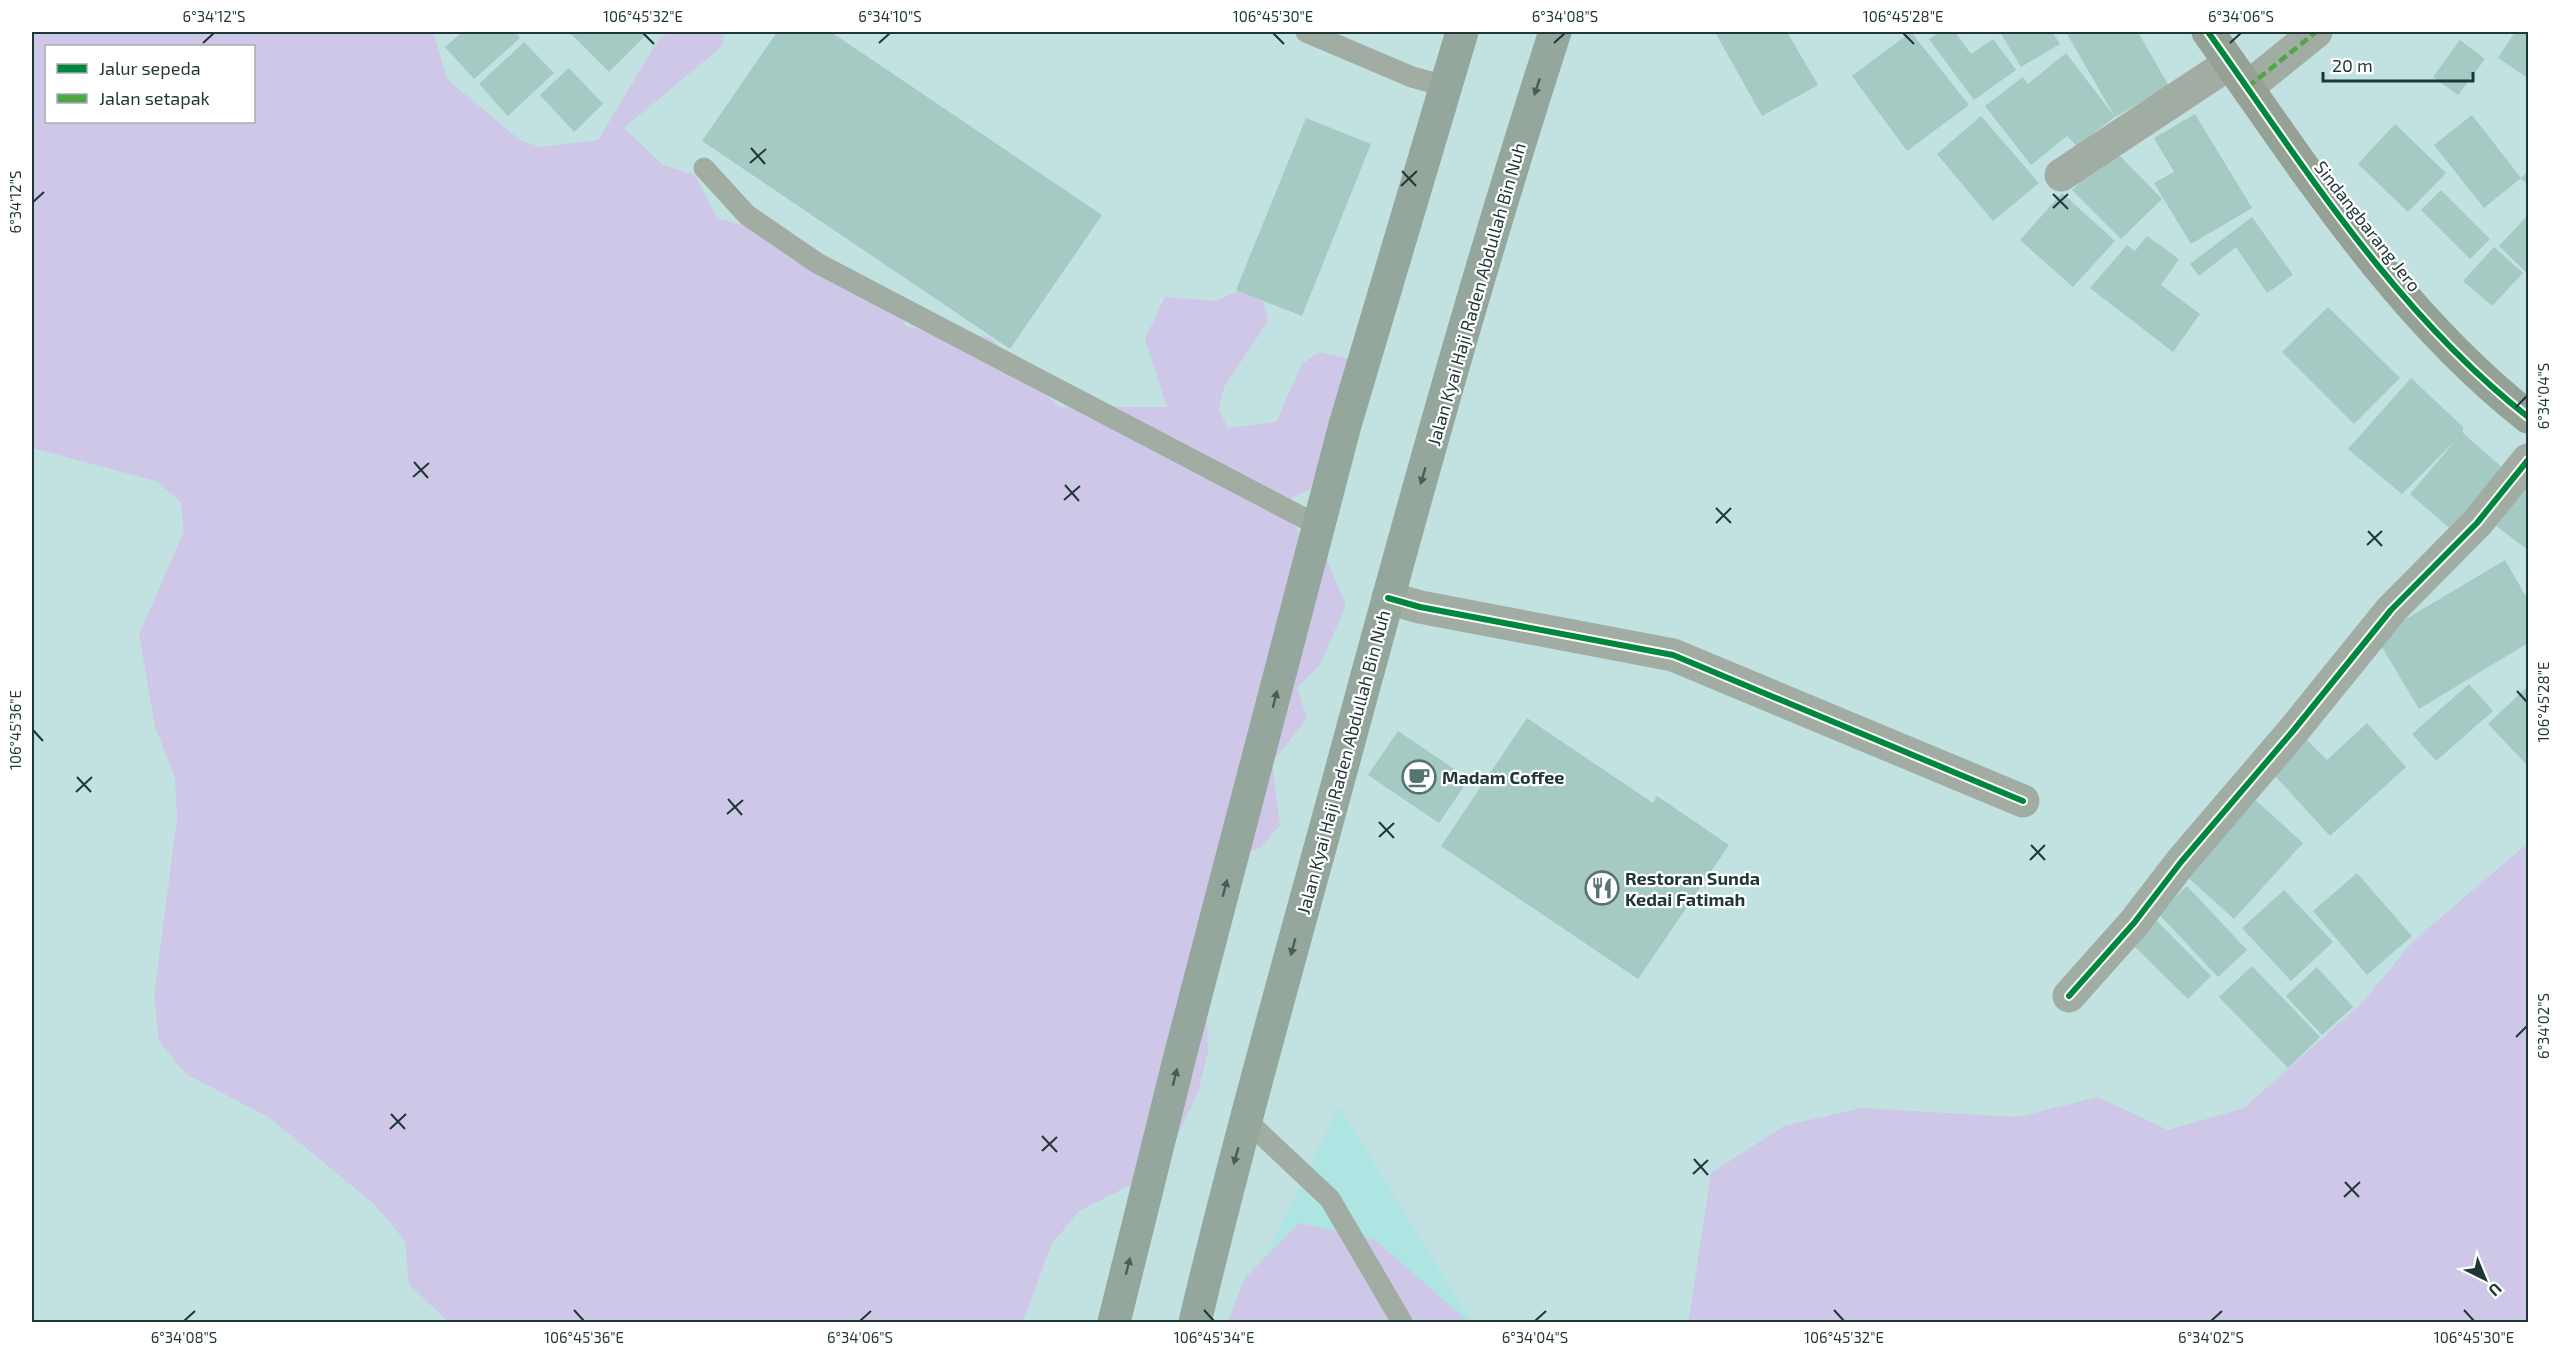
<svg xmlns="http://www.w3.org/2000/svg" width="2560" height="1354" font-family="'Exo 2',sans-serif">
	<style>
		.built { fill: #aee4e2 }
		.green { fill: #cec7e8; fill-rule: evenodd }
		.building { fill: #a5c9c3 }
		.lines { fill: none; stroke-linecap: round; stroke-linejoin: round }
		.lane { stroke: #a1aca2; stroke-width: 21 }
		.street { stroke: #a1aca2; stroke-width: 33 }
		.secondary { stroke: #95a194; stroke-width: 33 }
		.highway { stroke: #95a79d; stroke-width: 33 }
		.quiet { stroke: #4fa644; stroke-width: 4.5; stroke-dasharray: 9 4.5; stroke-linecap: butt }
		.cycleway-casing { stroke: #fff; stroke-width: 10 }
		.cycleway { stroke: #00873e; stroke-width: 6 }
		.oneway { fill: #485e5a }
		.ticks { fill: none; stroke: #1e3736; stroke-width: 2 }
		.labels { text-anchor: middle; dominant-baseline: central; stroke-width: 4.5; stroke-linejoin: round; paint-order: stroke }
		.street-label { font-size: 18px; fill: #1e3736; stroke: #fff }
		.poi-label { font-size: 18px; font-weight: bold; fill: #1e3736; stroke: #fff; text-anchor: start }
		.neatline { fill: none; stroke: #1e3736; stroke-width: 2 }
		.ticks-label { font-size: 15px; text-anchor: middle; fill: #1e3736 }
	</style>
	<rect width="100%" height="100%" fill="#c2e2e1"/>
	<!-- built -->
	<path class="built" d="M1339,1107l133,215h-239z"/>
	<!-- green -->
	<g class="green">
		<path d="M32,32h401l14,47 73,61 20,7 58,-7 61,-101 10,-7h56l-4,15 -97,81 39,37 32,10 22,44 32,7 130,61 28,40 82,10 70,70h108l-22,-68 20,-42 51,4 30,-14 17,14 5,20 -44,66 -5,23 9,18 48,-6 26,-58 17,-12 30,7 -12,118 -59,27 31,42 15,7 22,52 -26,60 -23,23 10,30 -35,45 8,62 -19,22 -45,20 -11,96 3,88 -10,41 -36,77 -83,42 -28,34 -28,77h-575l-39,-38 -4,-43 -30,-36 -105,-87 -84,-44 -27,-33 -5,-44 23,-179 -2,-41 -20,-50 -16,-93 45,-102 -3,-30 -25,-21 -124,-33zM46,46h208v76h-208z"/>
		<path d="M2528,843v479h-845l6,-4 22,-145 73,-47 77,-18 157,9 80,-20 70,33 76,-22 120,-107 48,-59z"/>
		<path d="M1299,1223l76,17 94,82h-241l16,-43z"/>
	</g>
	<!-- building -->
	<g class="building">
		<path d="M462,32h53l5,6 -46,41 -29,-32z"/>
		<path d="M569,32h80l-40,40z"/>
		<path d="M777,32h54l271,183 -92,134 -308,-208z"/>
		<path d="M1715,32h72l31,53 -56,31z"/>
		<path d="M1911,32l58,73 -62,46 -55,-75z"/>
		<path d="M1940,32h15l16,22 22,-15 23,31 -42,30 -45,-61z"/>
		<path d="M2000,32h52l8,12 -39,23z"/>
		<path d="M2066,32h72l31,54 -54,31z"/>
		<path d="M2515,32h13v46l-30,-20z"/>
		<path d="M2460,40l25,19 -27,36 -25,-18z"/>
		<path d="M524,42l30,31 -46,43 -29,-32z"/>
		<path d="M2066,53l49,64 -38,29 -10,-10 -36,29 -46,-59 38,-29 5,7z"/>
		<path d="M569,68l34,36 -29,28 -34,-37z"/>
		<path d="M2195,114l57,94 -61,36 -37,-61 20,-11 -20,-34z"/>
		<path d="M2472,115l49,63 -37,30 -50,-63z"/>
		<path d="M1981,116l58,67 -46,38 -56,-67z"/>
		<path d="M1306,118l65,26 -69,172 -66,-26z"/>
		<path d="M2395,124l51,49 -38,39 -50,-48z"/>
		<path d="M2113,149l49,50 -41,40 -49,-49z"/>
		<path d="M2528,171v14l-7,-7z"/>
		<path d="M2441,190l49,49 -20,20 -49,-49z"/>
		<path d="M2062,193l53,48 -42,46 -53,-47z"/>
		<path d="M2528,215v59l-29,-28z"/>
		<path d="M2252,217l41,58 -26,18 -31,-46 -37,29 -9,-12z"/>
		<path d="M2147,236l32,23 -18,26 39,29 -27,38 -83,-64 37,-43 8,6z"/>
		<path d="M2494,247l29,26 -31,33 -29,-25z"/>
		<path d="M2328,307l72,71 -46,46 -72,-72z"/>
		<path d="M2411,378l52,49v6l43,38 -52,61 -44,-38 47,-55 -55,55 -54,-45z"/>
		<path d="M2528,475v75l-41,-31z"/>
		<path d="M2505,560l23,40v43l-109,66 -43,-72z"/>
		<path d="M2469,684l24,27 -57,50 -24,-27z"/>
		<path d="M2527,687l1,2v77l-40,-42z"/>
		<path d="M1527,718l126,85 4,-7 72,49 -91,134 -197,-133z"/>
		<path d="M2367,723l39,44 -76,69 -62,-68 34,-33 25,25z"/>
		<path d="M1398,731l71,48 -30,44 -71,-48z"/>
		<path d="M2252,797l51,46 -69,76 -51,-46z"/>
		<path d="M2357,873l55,63 -45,39 -54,-64z"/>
		<path d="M2187,886l60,64 -29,27 -60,-64z"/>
		<path d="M2284,890l49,52 -42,39 -49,-53z"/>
		<path d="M2155,919l56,57 -23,23 -57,-56z"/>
		<path d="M2252,966l68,71 -32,31 -69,-71z"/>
		<path d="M2317,967l36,40 -31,28 -36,-39z"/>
	</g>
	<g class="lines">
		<!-- lane -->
		<g class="lane">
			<path d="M1306,32l106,45 33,9"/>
			<path d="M704,168l43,47 70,48 502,263"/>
			<path d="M1246,1120l84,79 72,123"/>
		</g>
		<!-- street -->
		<g class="street">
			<path d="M2248,87l68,-55"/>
			<path d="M2061,175l169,-112"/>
			<path d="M1388,598l32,9 253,48 350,146"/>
			<path d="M2069,996l65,-73 47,-61 112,-131 98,-121 86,-87 51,-63"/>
		</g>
		<!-- secondary -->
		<path class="secondary" d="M2208,32c97,136 187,280 320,385"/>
		<!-- highway -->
		<g class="highway">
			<path d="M1114,1322l67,-270 164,-627 117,-393"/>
			<path d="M1195,1322c43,-181 94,-360 143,-540 68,-251 137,-503 217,-750"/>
		</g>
		<!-- quiet -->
		<path class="quiet" d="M2248,87l68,-55"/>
		<!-- cycleway casing -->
		<g class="cycleway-casing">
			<g id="cycleway">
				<path d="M2208,32c97,136 187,280 320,385"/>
				<path d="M1388,598l32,9 253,48 350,146"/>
				<path d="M2069,996l65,-73 47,-61 112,-131 98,-121 86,-87 51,-63"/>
			</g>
		</g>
		<!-- cycleway -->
		<use href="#cycleway" class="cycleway"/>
	</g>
	<!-- one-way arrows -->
	<defs><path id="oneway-solid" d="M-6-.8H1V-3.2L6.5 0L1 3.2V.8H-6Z" transform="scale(1.5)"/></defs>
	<g class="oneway">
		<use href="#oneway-solid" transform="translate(1537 87) rotate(108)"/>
		<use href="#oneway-solid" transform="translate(1423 476) rotate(106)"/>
		<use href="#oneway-solid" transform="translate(1275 699) rotate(-76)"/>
		<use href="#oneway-solid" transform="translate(1225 888) rotate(-75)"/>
		<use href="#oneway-solid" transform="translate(1293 947) rotate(105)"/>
		<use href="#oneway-solid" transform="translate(1175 1077) rotate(-76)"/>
		<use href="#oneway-solid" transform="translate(1236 1156) rotate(106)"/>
		<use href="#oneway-solid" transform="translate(1128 1266) rotate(-76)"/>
	</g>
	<!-- ticks -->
	<path class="ticks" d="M643,33l11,11M1273,33l11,11M1903,33l11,11M203,43l11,-10M879,43l11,-10M1554,43l11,-10M2230,43l11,-10M751,148l14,16M750,163l16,-14M1402,171l14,15M1401,186l16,-15M2053,194l15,15M33,202l11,-10M2053,208l15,-14M2516,407l11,-11M414,462l14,16M413,477l16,-14M1065,485l14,16M1064,500l16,-14M1716,508l15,15M1716,523l15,-15M2368,531l14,15M2367,545l15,-14M2517,691l10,11M33,730l10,11M77,777l14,15M76,792l16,-15M728,799l14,16M727,814l16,-14M1379,822l15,16M1379,837l15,-14M2031,845l14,15M2030,860l15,-15M2516,1037l11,-11M391,1114l14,15M390,1129l16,-15M1042,1136l15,16M1042,1151l15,-14M1694,1159l14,16M1693,1174l15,-14M2345,1182l14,15M2344,1197l16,-15M574,1310l10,11M1204,1310l10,11M1834,1310l10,11M2464,1310l10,11M184,1321l11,-10M860,1321l11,-10M1535,1321l11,-10M2211,1321l11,-10"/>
	<!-- icons -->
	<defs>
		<g id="cafe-ring" transform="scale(1.725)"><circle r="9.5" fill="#fff" stroke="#577372" stroke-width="1.5"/><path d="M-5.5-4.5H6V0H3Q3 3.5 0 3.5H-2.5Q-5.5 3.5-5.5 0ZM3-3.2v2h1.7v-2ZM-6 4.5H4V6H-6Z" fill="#577372"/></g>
		<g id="restaurant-ring" transform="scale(1.725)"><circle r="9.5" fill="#fff" stroke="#577372" stroke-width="1.5"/><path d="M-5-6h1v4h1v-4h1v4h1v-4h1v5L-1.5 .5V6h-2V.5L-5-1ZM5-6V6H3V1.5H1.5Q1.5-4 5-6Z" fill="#577372"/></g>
	</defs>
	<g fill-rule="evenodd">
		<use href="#cafe-ring" x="1419" y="777"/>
		<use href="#restaurant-ring" x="1602" y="888"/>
	</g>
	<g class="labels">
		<!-- street labels -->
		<g class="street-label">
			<text transform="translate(2368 226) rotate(52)">Sindangbarang Jero</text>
			<text transform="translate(1476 294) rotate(-74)">Jalan Kyai Haji Raden Abdullah Bin Nuh</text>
			<text transform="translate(1343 762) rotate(-75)">Jalan Kyai Haji Raden Abdullah Bin Nuh</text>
		</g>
		<!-- poi labels -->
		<g class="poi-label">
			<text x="1442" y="777">Madam Coffee</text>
			<text x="1625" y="878">Restoran Sunda<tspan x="1625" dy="21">Kedai Fatimah</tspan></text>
		</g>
	</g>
	<!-- border -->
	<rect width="2560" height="1354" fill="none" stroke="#ffffff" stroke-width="66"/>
	<!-- legend -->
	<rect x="45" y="45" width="210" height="78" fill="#ffffff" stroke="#a5afaf" stroke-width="1.5"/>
	<rect x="57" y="64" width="30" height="9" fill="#00873e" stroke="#a5afaf" stroke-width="1.5"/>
	<text x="99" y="75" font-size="18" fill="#1e3736">Jalur sepeda</text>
	<rect x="57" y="94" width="30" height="9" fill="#4fa644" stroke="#a5afaf" stroke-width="1.5"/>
	<text x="99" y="105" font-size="18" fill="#1e3736">Jalan setapak</text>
	<!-- north arrow -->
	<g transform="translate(2485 1279) rotate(137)" stroke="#ffffff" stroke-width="4.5" paint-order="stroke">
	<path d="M0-4.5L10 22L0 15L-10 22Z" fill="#1e3736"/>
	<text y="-9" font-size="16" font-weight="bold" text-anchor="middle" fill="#1e3736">U</text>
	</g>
	<!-- scale -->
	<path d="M2323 72v9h150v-9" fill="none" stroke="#1e3736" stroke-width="3"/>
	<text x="2332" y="72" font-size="18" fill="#1e3736" stroke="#ffffff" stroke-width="4.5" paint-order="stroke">20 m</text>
	<rect x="33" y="33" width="2494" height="1288" class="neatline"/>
	<g class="ticks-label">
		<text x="214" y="22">6°34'12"S</text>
		<text x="643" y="22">106°45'32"E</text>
		<text x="890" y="22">6°34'10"S</text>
		<text x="1273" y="22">106°45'30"E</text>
		<text x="1565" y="22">6°34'08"S</text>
		<text x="1903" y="22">106°45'28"E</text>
		<text x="2241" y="22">6°34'06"S</text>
		<text transform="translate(16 202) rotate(-90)" y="5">6°34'12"S</text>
		<text transform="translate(2544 396) rotate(-90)" y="5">6°34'04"S</text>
		<text transform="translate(2544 702) rotate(-90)" y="5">106°45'28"E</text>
		<text transform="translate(16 730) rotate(-90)" y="5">106°45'36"E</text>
		<text transform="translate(2544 1026) rotate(-90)" y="5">6°34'02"S</text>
		<text x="184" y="1343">6°34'08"S</text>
		<text x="584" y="1343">106°45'36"E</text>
		<text x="860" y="1343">6°34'06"S</text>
		<text x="1214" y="1343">106°45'34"E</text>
		<text x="1535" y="1343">6°34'04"S</text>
		<text x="1844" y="1343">106°45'32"E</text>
		<text x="2211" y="1343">6°34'02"S</text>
		<text x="2474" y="1343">106°45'30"E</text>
	</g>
</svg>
